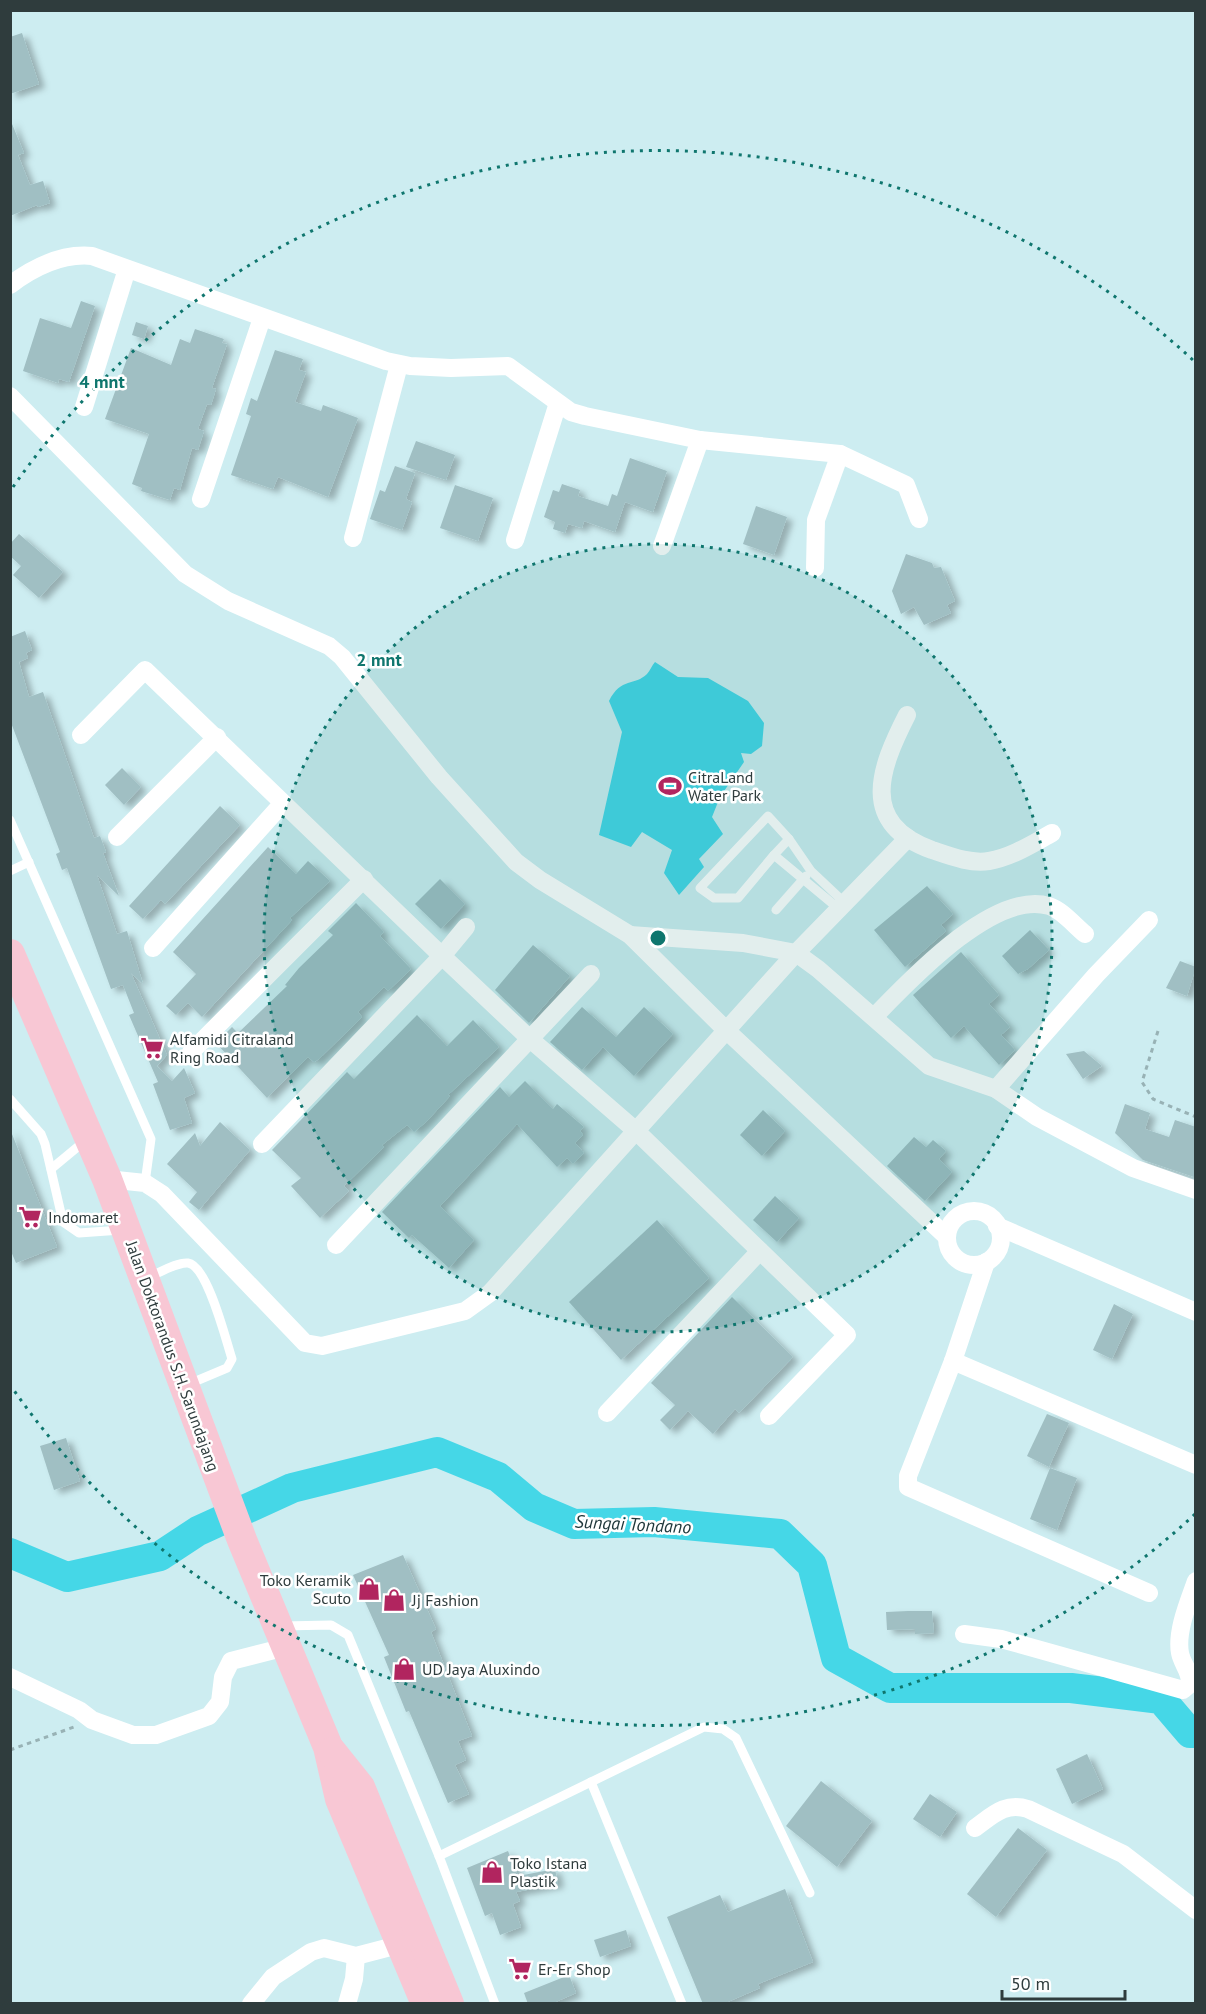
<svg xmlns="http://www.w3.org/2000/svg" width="1206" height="2014" font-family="'PT Sans',sans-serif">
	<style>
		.water { fill: #45d7e7 }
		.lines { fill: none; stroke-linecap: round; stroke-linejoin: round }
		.river { stroke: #45d7e7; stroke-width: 30 }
		.building { fill: #a0bfc3; filter: url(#shadow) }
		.path { stroke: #98b2b5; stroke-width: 3; stroke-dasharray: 4.5 4.5; stroke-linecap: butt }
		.service { stroke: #fff; stroke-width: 9 }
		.minor { stroke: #fff; stroke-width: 18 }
		.trunk { stroke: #f8c7d4; stroke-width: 30 }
		.ring { fill: none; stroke: #0f766e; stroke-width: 3; stroke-dasharray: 3 6 }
		.labels { text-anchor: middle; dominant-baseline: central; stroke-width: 5; stroke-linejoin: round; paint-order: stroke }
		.poi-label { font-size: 16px; fill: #2f3c3d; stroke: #fff; text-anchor: start }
		.street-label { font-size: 16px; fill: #2f3c3d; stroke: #fff }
		.water-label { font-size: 18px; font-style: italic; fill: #20383b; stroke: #fff }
		.centre { fill: #0f766e; stroke: #fff; stroke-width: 3 }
		.ring-label { font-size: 18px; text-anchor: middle; font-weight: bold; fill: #0f766e; stroke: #fff; stroke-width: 5; stroke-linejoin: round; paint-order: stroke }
	</style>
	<defs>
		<filter id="shadow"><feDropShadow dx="6" dy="4" stdDeviation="3" flood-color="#0004"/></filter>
	</defs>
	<rect width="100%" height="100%" fill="#cdedf1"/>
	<!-- water -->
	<path class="water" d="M655,662l23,15 30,1 40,23 16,22 -2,23 -11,8 -10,-1 3,9 -24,35 -8,20 11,17 -24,25 5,8 -25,28 -15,-22 8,-23 -30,-18 -11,15 -32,-12 23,-103 -13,-31c12,-24 26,-15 38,-27 3,-3 5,-9 8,-12z"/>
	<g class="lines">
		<!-- river -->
		<path class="river" d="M10,1553l57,24 93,-21 38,-25 94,-43 145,-36 61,25 36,30 40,17 80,-2 126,12 32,31 24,93 54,30h181l90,11 29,34h6"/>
	</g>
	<!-- building -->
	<g class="building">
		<path d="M22,33l17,51 -29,10v-57z"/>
		<path d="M10,119l14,34 -6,2 12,30 13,-4 7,22 -12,4 -1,-2 -27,11z"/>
		<path d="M81,301l14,5 -26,76 -10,-3 -1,4 -35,-12 17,-53 31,10z"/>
		<path d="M136,322l12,4 -4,13 -12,-4z"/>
		<path d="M195,329l29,10 -2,4 5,1 -15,44 4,1 -5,16 -4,-1 -9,25 6,2 -6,19 -6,-2 -12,42 -6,-2 -4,12 -29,-9 1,-3 -10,-4 17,-50 -44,-15 26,-71 40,17 9,-26 10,4z"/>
		<path d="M275,350l28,9 -4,11 7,2 -11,30 26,9 2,-6 35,13 -30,79 -50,-20 -5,12 -42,-14 20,-59 -5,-2 5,-16 6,3z"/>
		<path d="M416,441l39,14 -9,25 -40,-13z"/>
		<path d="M630,458l37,13 -14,41 -28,-10 -10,30 -31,-11 -2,7 -14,-4 -3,9 -12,-4 2,-7 -11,-5 9,-27 6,2 3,-8 18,6 -2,6 30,10 4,-12 5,2z"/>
		<path d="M395,466l20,7 -9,26 6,3 -10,28 -32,-11 10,-29 5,2z"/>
		<path d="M455,485l38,13 -15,43 -38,-13z"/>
		<path d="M756,506l31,11 -13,38 -31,-11z"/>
		<path d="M19,534l44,38 -24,26 -26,-23 8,-9 -11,-10v-12z"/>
		<path d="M906,554l26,9 2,5 7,-1 14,34 -8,4 4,8 -27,12 -10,-18 -13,7 -9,-23z"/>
		<path d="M25,631l7,19 -6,3 2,5 -9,4 10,35 14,-5 51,146 6,-2 6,16 -3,1 16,43 -22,-21 20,59 10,-3 16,53 -12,-11 36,82 -10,11 15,15 12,-13 11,25 -11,5 8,25 -22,7 -17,-46 5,-2 -29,-67 5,-2 -11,-28 -12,4 -44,-121 -5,2 -6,-16 4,-2 -50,-132v-83z"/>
		<path d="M122,768l19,19 -17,18 -19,-20z"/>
		<path d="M220,806l20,19 -75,79 -4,-4 -18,19 -14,-13z"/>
		<path d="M268,847l28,27 12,-13 22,20 -40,37 2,2 -90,97 -14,-14 -12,12 -10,-9 30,-32 -23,-22z"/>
		<path d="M440,879l25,25 -24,25 -26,-25z"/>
		<path d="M927,886l26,28 -12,11 5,6 -41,36 -31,-37z"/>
		<path d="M356,903l28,29 -4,4 31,33 -23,22 -4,-4 -26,25 4,5 -43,42 -5,3 -6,-5 -41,41 -51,-55 16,-16 6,6 49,-47 -2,-1 14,-17 34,-33 -5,-4z"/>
		<path d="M1030,930l19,20 -21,19 -10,5 -16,-18z"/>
		<path d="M533,945l37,31 -41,47 -34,-33z"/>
		<path d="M961,952l38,43 -10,9 21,23 -9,8 14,15 -16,15 -35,-39 -13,12 -38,-43z"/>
		<path d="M1180,961l16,6 -9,29 -21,-8z"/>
		<path d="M582,1007l34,30 28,-30 29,27 -39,42 -31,-29 -21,23 -32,-28z"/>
		<path d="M417,1015l30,31 26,-26 26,27 -51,48 2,1 -24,26 -12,10 -7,-7 -25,20 2,2 -40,39 5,5 -29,27 -29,-32 10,-8 -29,-28 75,-78 7,7z"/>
		<path d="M1084,1051l18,15 -19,13 -17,-25z"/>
		<path d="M525,1081l28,28 4,-5 27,23 -4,4 3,4 -8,8 9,10 -11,11 -6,-6 -10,9 -40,-43 -77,82 34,34 -25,28 -37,-33 -3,3 -27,-26 118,-125 9,10z"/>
		<path d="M1125,1104l25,9 -5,16 24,8 6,-17 21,7 -2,50 -51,-17 -28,-27z"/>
		<path d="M763,1110l22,21 -23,25 -22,-21z"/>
		<path d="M220,1122l30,28 -51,60 -10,-8 8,-10 -30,-28 28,-31 5,13z"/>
		<path d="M10,1129l47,118 -41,16 -6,-14z"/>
		<path d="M914,1137l12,10 7,-7 13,11 -7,8 13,13 -27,29 -38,-35z"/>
		<path d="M775,1196l24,22 -22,24 -24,-22z"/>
		<path d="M657,1220l52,58 -88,82 -52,-58z"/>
		<path d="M732,1297l61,60 -54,56 -4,-4 -22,25 -25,-23 -18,19 -10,-10 15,-15 -24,-22z"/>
		<path d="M1114,1304l19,10 -21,45 -19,-9z"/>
		<path d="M1047,1414l22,9 -20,44 -22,-11z"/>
		<path d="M66,1438l14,43 -26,9 -14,-44z"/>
		<path d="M1050,1468l27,10 -20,52 -27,-11z"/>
		<path d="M403,1555l33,74 -5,3 41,104 -14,5 8,19 -11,5 14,29 -21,9 -39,-92 -3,1 -22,-55 5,-2 -36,-80z"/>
		<path d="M908,1611h24l2,22 -19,1v-5l-28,1 -1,-18z"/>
		<path d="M1087,1754l16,35 -31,15 -16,-35z"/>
		<path d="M821,1781l51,40 -35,46 -51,-41z"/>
		<path d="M930,1794l27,18 -17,25 -27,-18z"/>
		<path d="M1018,1828l29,22 -51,67 -29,-23z"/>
		<path d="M508,1851l10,25 37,-7 3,15 -42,8 4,9 -7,3 8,23 -21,8 -8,-22 -7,3 -18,-48z"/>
		<path d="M785,1889l28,73 -55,22 2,4 -37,16h-20l-36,-87 53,-22 8,17z"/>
		<path d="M626,1930l5,16 -31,11 -6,-17z"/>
		<path d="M569,1975l7,18 -25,11h-23l-4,-11z"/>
	</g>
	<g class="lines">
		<!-- path -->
		<g class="path">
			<path d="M1158,1031l-16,51 11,17 43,18"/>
			<path d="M10,1750l64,-23"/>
		</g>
		<!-- service -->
		<g class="service">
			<path d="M10,820l141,319 -6,44"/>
			<path d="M789,839l-21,-23 -68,72 14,10h24l36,-43 65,54"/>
			<path d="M774,855l15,-16 22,32 34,32"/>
			<path d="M10,871l19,-9"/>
			<path d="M776,910l30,-34"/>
			<path d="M10,1099l31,35 4,10 18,78 16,11 42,-3"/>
			<path d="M51,1169l35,-29"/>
			<path d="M149,1277c10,-4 28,-15 39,-14 20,3 38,78 44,96l-5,9 -38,16"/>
			<path d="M283,1626l48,-1 17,10 91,221 56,148"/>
			<path d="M591,1782l91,222"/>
			<path d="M439,1856l265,-129 19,2 13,9 74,155"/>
		</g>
		<!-- minor -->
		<g class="minor">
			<path d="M10,285c24,-18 51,-32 82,-29l294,105 24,5 41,2 57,-2 63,46 14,4 115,24 140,14 66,31 13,34"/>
			<path d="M10,396l175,178 43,27 101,45 13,11 97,120 77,85 24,18 90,55 97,96 220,206"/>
			<path d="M84,407l43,-138"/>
			<path d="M201,499l61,-181"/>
			<path d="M353,538l46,-173"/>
			<path d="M515,540l43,-137"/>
			<path d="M662,546l38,-106"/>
			<path d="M815,568l1,-48 24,-66"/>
			<path d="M907,715c-27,53 -49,108 25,135 18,6 38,14 57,11 23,-4 43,-17 63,-28"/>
			<path d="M81,735l64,-65 297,286 88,83 105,91 212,205 -78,81"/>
			<path d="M117,837l100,-100"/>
			<path d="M630,935l113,8 53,10 22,16 111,97 67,23 41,28 96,51 63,22"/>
			<path d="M153,948l129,-144"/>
			<path d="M874,1017c34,-35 120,-128 175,-111 13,4 26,20 36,28"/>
			<path d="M191,1052l173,-173"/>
			<path d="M996,1089l100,-114 53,-55"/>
			<path d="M262,1144l180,-188 24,-29"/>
			<path d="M107,1179l38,4 17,11 143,149 17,3 143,-35 25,-18 306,-340 112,-115"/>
			<circle cx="974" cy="1238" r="27"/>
			<path d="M997,1226l199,86"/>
			<path d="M336,1245l255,-271"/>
			<path d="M986,1262l-33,99 -45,115v11l241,106"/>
			<path d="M953,1361l243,104"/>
			<path d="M607,1413l153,-162"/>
			<path d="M964,1634l37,5 182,51 7,-6c1,-12 -8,-20 -10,-31 -4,-22 9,-52 16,-72"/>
			<path d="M10,1677l69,33 13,10 41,15h23l53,-19 11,-14 3,-25 8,-16 55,-14"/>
			<path d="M975,1828c18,-13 30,-26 53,-19l95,45 73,56"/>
			<path d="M251,2004l22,-27 38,-25 13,-4 32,8 46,-12"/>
			<path d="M347,2004l7,-25 2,-23"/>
		</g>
		<!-- trunk -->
		<g class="trunk">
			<path d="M10,954l97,225 135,361 86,207 12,52 86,205"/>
			<path d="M332,1752l28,35 89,217"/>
		</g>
	</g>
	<!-- distance rings -->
	<circle cx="658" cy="938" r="394" fill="#0f766e" fill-opacity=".12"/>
	<g class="ring">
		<circle cx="658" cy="938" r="394"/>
		<path d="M1195 1514A787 787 0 0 1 13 1389M13 487A787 787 0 0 1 1195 362"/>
	</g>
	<!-- icons -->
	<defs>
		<g id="stadium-bare" transform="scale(1.8)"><path d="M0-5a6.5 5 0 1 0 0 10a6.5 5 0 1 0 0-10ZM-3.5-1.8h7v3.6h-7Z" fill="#b1255f" stroke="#fff" stroke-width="2.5" paint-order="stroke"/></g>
		<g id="supermarket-bare" transform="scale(1.8)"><path d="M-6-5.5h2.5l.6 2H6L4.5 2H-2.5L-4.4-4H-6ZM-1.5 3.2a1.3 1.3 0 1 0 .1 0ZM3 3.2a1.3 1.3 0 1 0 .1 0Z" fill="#b1255f" stroke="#fff" stroke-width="2.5" paint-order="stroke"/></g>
		<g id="shop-bare" transform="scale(1.8)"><path d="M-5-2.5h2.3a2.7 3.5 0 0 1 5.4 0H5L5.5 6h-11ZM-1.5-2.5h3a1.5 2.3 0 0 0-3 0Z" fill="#b1255f" stroke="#fff" stroke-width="2.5" paint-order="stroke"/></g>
	</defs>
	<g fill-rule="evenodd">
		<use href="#stadium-bare" x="670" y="786"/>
		<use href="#supermarket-bare" x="152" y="1048"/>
		<use href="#supermarket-bare" x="30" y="1217"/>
		<use href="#shop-bare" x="369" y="1589"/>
		<use href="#shop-bare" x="394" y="1600"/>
		<use href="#shop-bare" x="404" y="1669"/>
		<use href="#shop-bare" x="492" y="1872"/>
		<use href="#supermarket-bare" x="520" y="1969"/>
	</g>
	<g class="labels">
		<!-- poi labels -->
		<g class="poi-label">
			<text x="688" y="777">CitraLand<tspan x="688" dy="18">Water Park</tspan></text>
			<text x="170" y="1039">Alfamidi Citraland<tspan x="170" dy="18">Ring Road</tspan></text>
			<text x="48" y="1217">Indomaret</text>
			<text x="351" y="1580" text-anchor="end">Toko Keramik<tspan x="351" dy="18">Scuto</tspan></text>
			<text x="412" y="1600">Jj Fashion</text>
			<text x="422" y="1669">UD Jaya Aluxindo</text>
			<text x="510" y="1863">Toko Istana<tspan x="510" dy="18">Plastik</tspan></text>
			<text x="538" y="1969">Er-Er Shop</text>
		</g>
		<!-- street labels -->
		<g class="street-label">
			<text transform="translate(173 1356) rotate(70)">Jalan Doktorandus S.H. Sarundajang</text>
		</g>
		<!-- water labels -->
		<g class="water-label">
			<text transform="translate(633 1524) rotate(3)">Sungai Tondano</text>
		</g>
	</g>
	<circle cx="658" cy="938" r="9" class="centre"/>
	<g class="ring-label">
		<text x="102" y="388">4 mnt</text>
		<text x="379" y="666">2 mnt</text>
	</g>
	<!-- border -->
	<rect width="1206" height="2014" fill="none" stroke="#2f3c3d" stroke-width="24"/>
	<!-- scale -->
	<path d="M1002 1990v9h123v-9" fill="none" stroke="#2f3c3d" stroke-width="3"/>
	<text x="1011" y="1990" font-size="18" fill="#2f3c3d" stroke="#ffffff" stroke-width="4.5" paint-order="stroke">50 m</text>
</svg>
